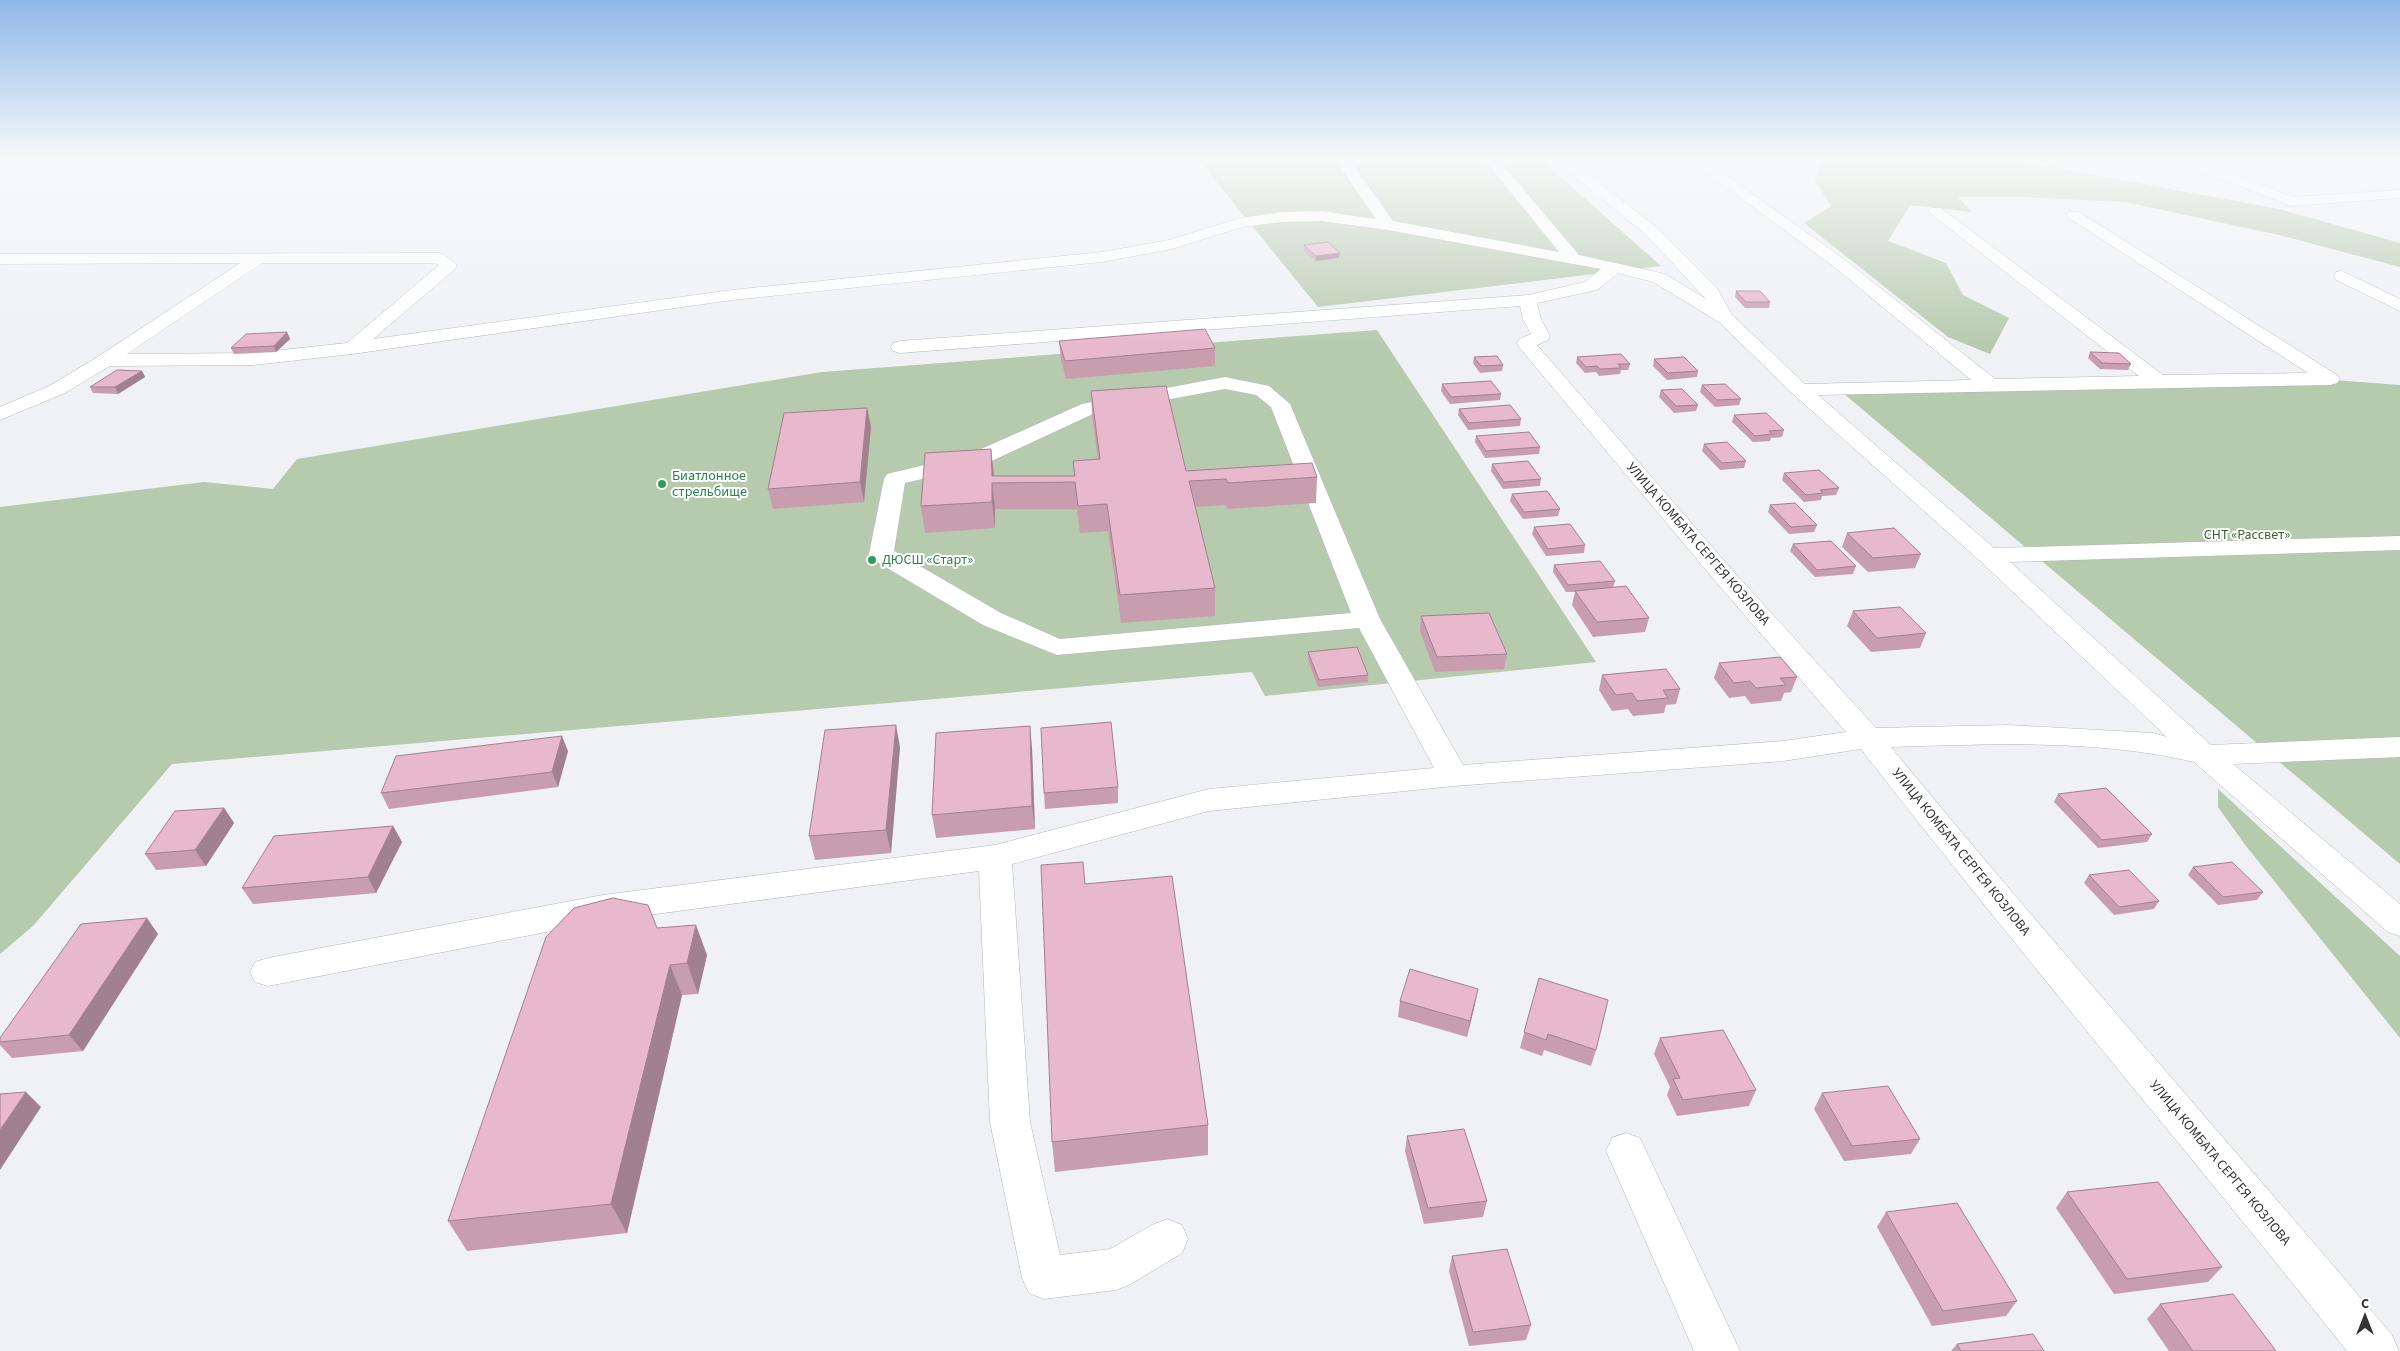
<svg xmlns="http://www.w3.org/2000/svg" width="2400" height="1351" font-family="'Source Sans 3',sans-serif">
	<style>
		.green { fill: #b6caae }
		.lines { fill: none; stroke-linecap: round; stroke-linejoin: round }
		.minor-casing { stroke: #b5b7bb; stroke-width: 1 }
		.minor { fill: #fff; fill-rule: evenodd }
		.wall { fill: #c89eaf }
		.shaded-wall { fill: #a2818f }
		.building { fill: #e8b8cc; stroke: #a2818f }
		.leisure-dot { fill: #2e9e5b; stroke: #fff; stroke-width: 2 }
		.labels { text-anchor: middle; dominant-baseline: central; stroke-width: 4; stroke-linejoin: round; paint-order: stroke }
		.leisure-label { font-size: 14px; fill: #27864d; stroke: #fff; text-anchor: start }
		.park-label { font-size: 14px; fill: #3c612c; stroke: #fff }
		.street-label { font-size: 14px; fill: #343536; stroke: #fff }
	</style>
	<rect width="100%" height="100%" fill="#eff1f5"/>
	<!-- green -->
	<g class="green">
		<path d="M1197,158h342l122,108 -343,41z"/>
		<path d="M1820,158h198l38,10 223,41 121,34v24l-121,-32 -154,-33 -102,-5h-65l14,15 -62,-7 -22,36 58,22 17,32 46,23 -19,36 -42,-17 -144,-114 27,-17 -16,-26z"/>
		<path d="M1377,330l219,332 -331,34 -13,-24 -1080,92 -139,162 -33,28v-447l204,-25 69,7 24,-30 525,-87z"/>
		<path d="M2333,380l67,5v479l-564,-477z"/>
		<path d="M2218,789l182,167v82l-154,-192 -28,-39z"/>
	</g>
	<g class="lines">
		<!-- minor casing -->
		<g class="minor-casing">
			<g id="minor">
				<path d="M1334,158h14l45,63 166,31 -76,-94h14l82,97 86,19 41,25 -62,-66 -92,-75h16l88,69 61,61 15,27 73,69 166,-4 -138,-114 -147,-108h16l143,102 150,119 144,-3 -208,-162 -3,-3 3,-3h10l222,167 145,-2 -239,-155 -3,-3 3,-3h10l258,163 3,4 -3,4 -7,2 -512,10 176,153 406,-12v14l-390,12 201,183 189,-8v20l-167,7 167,140v32l-12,-4 -194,-170c-97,-23 -203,-18 -303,-15 163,199 335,391 501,588l7,16h-52c-161,-202 -328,-398 -486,-602l-78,12 -329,25 -245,25 -197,53 18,258 30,133 50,-6 42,-24 15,-6 15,6 6,14 -6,14 -51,31 -15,6 -72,9 -15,-6 -7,-15 -32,-156 -11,-251 -376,50 -335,65 -13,-4 -5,-10 5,-10 13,-4 335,-63 392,-50 214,-56 225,-21 -75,-140 -302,27 -74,-30 -111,-66 -3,-5 15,-75 3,-5 83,-20 112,-50 143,-27 44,9 21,18 90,215 83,146 320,-24 63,-9 -130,-150 -197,-235 -2,-4 2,-4 12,-5 -8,-15 -3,-13 -620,47 -7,-2 -2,-4 2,-4 7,-2 628,-46 57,-13 16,-13 -213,-39 -67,-9 -39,1 -40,5 -70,22 -70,13 -370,38 -380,54 -99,11 -143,1 -45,27 -65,27v-13l51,-22 48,-29 141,-93 -240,1v-10l439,-1 6,2 12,10 -2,4 -82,70 359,-49 370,-38 67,-12 71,-22 42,-6 39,-1 55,8zM262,263h173l4,2 -92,78 -94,10 -126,1zM1618,273l35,9 66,40 74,72 186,166 188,177 -14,-4 -145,-8 -132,3 -142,-156 -197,-227 11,-5 2,-4 -9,-17 -4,-16 60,-13zM1225,389l31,6 15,12 80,206 -291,26 -59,-26 -107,-62 11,-68 80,-19 110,-51z"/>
				<path d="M2084,158h37c-7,7 -30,7 -37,0z"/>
				<path d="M2172,158h19l102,39 107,-7v8l-109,8 -117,-45z"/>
				<path d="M2342,271l58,28v12l-64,-31 -2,-4 2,-4z"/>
				<path d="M1626,1133l14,5 100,213h-46l-88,-200 6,-13z"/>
			</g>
		</g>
		<!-- minor -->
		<use href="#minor" class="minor"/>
	</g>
	<!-- wall -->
	<g class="wall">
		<path d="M1304,245l35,13 -23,3 -12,-10z"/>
		<path d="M1736,291l34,11 -1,6h-24l-10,-11z"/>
		<path d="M287,332l3,7 -14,13 -42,2 -3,-6z"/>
		<path d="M1059,341l156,7v18l-149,13 -5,-20z"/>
		<path d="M2090,352l41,12 -3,6 -28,-1 -12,-11z"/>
		<path d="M1474,357l29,8 -1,6 -22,2 -7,-10z"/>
		<path d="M1577,357l53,7 -2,6h-7l-1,4 -21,2 -3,-4 -11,1 -9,-10z"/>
		<path d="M1654,359l44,12 -1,6 -30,3 -14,-14z"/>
		<path d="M142,371l3,6 -27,17 -25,-1 -3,-6z"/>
		<path d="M1442,384l59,10 -1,6 -50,4 -9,-13z"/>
		<path d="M1702,385l39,14 -2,6 -24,2 -15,-15z"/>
		<path d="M1661,390l37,15 -2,6 -22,2 -15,-16z"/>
		<path d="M1091,391l95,80 131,6 -1,26 -89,6 -1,-4 -31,2 20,81v28l-94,7 -13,-92 -28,2 -3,-24h-82v19l-70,5 -4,-27 73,-30h80l-1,-15 25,-2 -6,-44z"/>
		<path d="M867,408l4,19 -7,75 -91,7 -5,-20z"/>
		<path d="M1459,409l62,10 -1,7 -52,4 -10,-15z"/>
		<path d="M1734,415l50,15 -2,7 -11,1 -1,3 -17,1 -21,-20z"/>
		<path d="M1476,436l64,11 -1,7 -54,4 -10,-16z"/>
		<path d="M1704,444l42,17 -2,7 -24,2 -18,-19z"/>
		<path d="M1492,464l49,15 -1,7 -37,3 -12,-18z"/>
		<path d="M1784,473l55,15 -3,7 -14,1 -1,4 -17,2 -22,-22z"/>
		<path d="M1512,494l48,15 -2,7 -35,3 -13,-18z"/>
		<path d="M1770,505l47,20 -3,7 -25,2 -21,-22z"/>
		<path d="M1534,527l51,18 -1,8 -38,3 -14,-22z"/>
		<path d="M1847,533l74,21 -6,14 -47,4 -26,-25z"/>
		<path d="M1793,544l63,22 -3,8 -38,3 -25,-26z"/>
		<path d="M1554,565l61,16 -2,6 36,31 -4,14 -52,5 -21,-32 3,-13h-9l-13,-20z"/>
		<path d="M1853,611l73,22 -6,15 -49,4 -24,-26z"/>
		<path d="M1421,616l86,38 -3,15 -69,3 -15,-41z"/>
		<path d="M1308,652l60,23v7l-50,5 -10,-27z"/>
		<path d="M1719,663l78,14 -6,15 -7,1 -3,8 -30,3 -6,-8 -16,2 -15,-20z"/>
		<path d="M1602,675l78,14 -4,15 -10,1 -2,8 -31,3 -5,-7 -16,2 -13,-21z"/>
		<path d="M1030,726l2,23 3,80 -99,9 -4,-23z"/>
		<path d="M900,747l-9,106 -76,7 -6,-24z"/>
		<path d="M568,751l-10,36 -169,22 -8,-16z"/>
		<path d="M1118,787v16l-73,6 -1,-16z"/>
		<path d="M2058,794l94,40 -5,8 -49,6 -44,-46z"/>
		<path d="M224,808l10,15 -28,43 -50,4 -11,-16z"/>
		<path d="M393,826l9,16 -26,51 -123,11 -11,-16z"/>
		<path d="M2193,867l70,25 -6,8 -39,5 -30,-30z"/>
		<path d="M2089,875l70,26 -5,8 -40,6 -30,-32z"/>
		<path d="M1085,884l123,241v30l-153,17 -3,-30z"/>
		<path d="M657,928l50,27 -9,39 -16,1 -55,238 -160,18 -19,-30z"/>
		<path d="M158,934l-75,117 -71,7 -12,-13v-7z"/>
		<path d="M1539,978l57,72 -5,16 -47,-16 -2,6 -22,-8z"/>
		<path d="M1400,1001l75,3 -8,33 -69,-20z"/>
		<path d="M1660,1038l96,52 -7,16 -72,10 -10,-21 3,-8 -16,-33z"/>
		<path d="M1822,1093l98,46 -9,15 -67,7 -30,-52z"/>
		<path d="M1407,1136l80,65 -4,16 -59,7 -19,-73z"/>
		<path d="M2067,1192l155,75 -14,15 -94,12 -58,-86z"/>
		<path d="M1886,1212l131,89 -11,15 -74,10 -55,-99z"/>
		<path d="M1452,1256l79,69 -5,15 -57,6 -20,-75z"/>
		<path d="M2160,1304l116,47h-107l-22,-32z"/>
		<path d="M1957,1344l87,7h-93z"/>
	</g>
	<!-- shaded-wall -->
	<g class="shaded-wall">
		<path d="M1340,253l-1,5 -23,3v-5z"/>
		<path d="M287,332l3,7 -14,13 -2,-6z"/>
		<path d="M142,371l3,6 -27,17 -3,-7z"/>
		<path d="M867,408l4,19 -7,75 -4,-20z"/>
		<path d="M991,449l3,26v8l-2,-7z"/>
		<path d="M992,483l3,26v19l-3,-26z"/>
		<path d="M896,725l4,22 -9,106 -5,-23z"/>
		<path d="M1030,726l2,23 3,80 -3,-23z"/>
		<path d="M562,736l6,15 -10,36 -6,-15z"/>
		<path d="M224,808l10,15 -28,43 -11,-16z"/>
		<path d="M393,826l9,16 -26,51 -8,-16z"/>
		<path d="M147,918l11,16 -75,117 -14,-16z"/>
		<path d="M696,925l11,30 -9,39 -11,-31z"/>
		<path d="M670,965l12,30 -55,238 -16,-29z"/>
		<path d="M1478,989l-3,15 -8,33 3,-16z"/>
		<path d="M26,1092l15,15 -41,63v-40z"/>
	</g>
	<!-- building -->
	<g class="building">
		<path d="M1328,242l12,11 -24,3 -12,-11z"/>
		<path d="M1736,291h24l10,11h-24z"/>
		<path d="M1205,329l10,19 -150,13 -6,-20z"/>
		<path d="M287,332l-13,14 -43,2 15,-14z"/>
		<path d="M2090,352l29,1 12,11 -29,-1z"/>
		<path d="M1621,354l9,10h-12l3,4 -21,1 -3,-3 -11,1 -9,-10z"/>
		<path d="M1497,356l6,9 -22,1 -7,-9z"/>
		<path d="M1684,357l14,14 -30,2 -14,-14z"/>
		<path d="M117,370l25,1 -27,16h-25z"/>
		<path d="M1491,381l10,13 -50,3 -9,-13z"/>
		<path d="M1725,384l16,15 -24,1 -15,-15z"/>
		<path d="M1166,386l20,85 126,-8 5,14 -89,6 -2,-4 -37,2 26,107 -95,7 -13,-91 -29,2 -3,-24 -83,1v19l-71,4 4,-53 66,-4 1,27h83l-2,-15 27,-2 -9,-68z"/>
		<path d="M1682,389l16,16 -22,1 -15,-16z"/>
		<path d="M1510,405l11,14 -52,4 -10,-14z"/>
		<path d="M867,408l-7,74 -92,7 16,-76z"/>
		<path d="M1766,413l18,17 -15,1 3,3 -17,2 -21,-21z"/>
		<path d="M1529,432l11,15 -54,4 -10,-15z"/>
		<path d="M1727,442l19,19 -24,2 -18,-19z"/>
		<path d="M1528,461l13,18 -37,3 -12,-18z"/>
		<path d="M1819,470l20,18 -19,2 3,3 -17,2 -22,-22z"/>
		<path d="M1547,491l13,18 -36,3 -12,-18z"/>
		<path d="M1795,503l22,22 -26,2 -21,-22z"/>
		<path d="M1570,524l15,21 -37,4 -14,-22z"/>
		<path d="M1894,528l27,26 -48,4 -26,-25z"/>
		<path d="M1831,541l25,25 -39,4 -24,-26z"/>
		<path d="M1600,561l15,20 -47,4 -14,-20z"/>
		<path d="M1626,586l23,32 -52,4 -22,-31z"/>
		<path d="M1900,607l26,26 -49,5 -24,-27z"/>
		<path d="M1489,613l18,41 -70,3 -16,-41z"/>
		<path d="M1357,647l11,28 -49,5 -11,-28z"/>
		<path d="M1780,657l17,20 -17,1 6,7 -30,3 -6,-7 -16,2 -15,-20z"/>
		<path d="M1666,669l14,20 -17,1 5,8 -31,3 -5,-8 -16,2 -14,-20z"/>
		<path d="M1111,722l7,65 -74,6 -3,-65z"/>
		<path d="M896,725l-10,105 -77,6 16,-106z"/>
		<path d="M1030,726l2,80 -100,9 4,-82z"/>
		<path d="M562,736l-10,36 -171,21 15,-37z"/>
		<path d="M2106,788l46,46 -50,6 -44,-46z"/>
		<path d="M224,808l-29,42 -50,4 30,-43z"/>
		<path d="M393,826l-25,51 -126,11 32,-52z"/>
		<path d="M1083,862l2,22 87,-8 36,249 -156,17 -11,-277z"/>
		<path d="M2232,862l31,30 -40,5 -30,-30z"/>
		<path d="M2129,870l30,31 -40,6 -30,-32z"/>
		<path d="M613,898l35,7 9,23 39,-3 -9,38 -17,2 -59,239 -163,17 98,-284 28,-29z"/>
		<path d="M147,918l-78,117 -69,7v-4l81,-114z"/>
		<path d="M1410,969l68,20 -8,32 -70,-20z"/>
		<path d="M1539,978l69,22 -12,50 -48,-16 -2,6 -22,-8z"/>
		<path d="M1723,1030l33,60 -73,10 -10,-21 7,-1 -20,-40z"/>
		<path d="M1888,1086l32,53 -68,7 -30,-53z"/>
		<path d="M26,1092l-26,38v-36z"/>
		<path d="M1464,1129l23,72 -59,7 -21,-72z"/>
		<path d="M2158,1182l64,85 -95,12 -60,-87z"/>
		<path d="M1957,1203l60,98 -74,10 -57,-99z"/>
		<path d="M1507,1249l24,76 -58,7 -21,-76z"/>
		<path d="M2233,1294l43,57h-83l-33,-47z"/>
		<path d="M2033,1334l11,17h-83l-4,-7z"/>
	</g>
	<!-- sky -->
	<linearGradient id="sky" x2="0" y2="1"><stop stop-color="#8fb8e7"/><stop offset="0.46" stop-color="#f8f9fa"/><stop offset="1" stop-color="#f8f9fa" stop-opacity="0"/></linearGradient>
	<rect width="2400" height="347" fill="url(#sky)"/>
	<!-- markers -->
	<g class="leisure-dot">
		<circle cx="662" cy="484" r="5"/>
		<circle cx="872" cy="560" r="5"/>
	</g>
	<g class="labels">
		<!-- leisure labels -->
		<g class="leisure-label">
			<text x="672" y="476">Биатлонное<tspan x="672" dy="16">стрельбище</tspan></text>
			<text x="882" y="560">ДЮСШ «Старт»</text>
		</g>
		<!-- park labels -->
		<g class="park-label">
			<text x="2247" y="535">СНТ «Рассвет»</text>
		</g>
		<!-- street labels -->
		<g class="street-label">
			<text transform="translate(1698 544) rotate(49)">УЛИЦА КОМБАТА СЕРГЕЯ КОЗЛОВА</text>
			<text transform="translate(1961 852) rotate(51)">УЛИЦА КОМБАТА СЕРГЕЯ КОЗЛОВА</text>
			<text transform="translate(2220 1163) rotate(50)">УЛИЦА КОМБАТА СЕРГЕЯ КОЗЛОВА</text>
		</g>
	</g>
	<!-- north arrow -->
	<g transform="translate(2365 1316)" stroke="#ffffff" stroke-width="4" paint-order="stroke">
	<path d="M0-4L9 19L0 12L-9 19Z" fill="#343536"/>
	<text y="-8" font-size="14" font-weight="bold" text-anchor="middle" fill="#343536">С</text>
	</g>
</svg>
